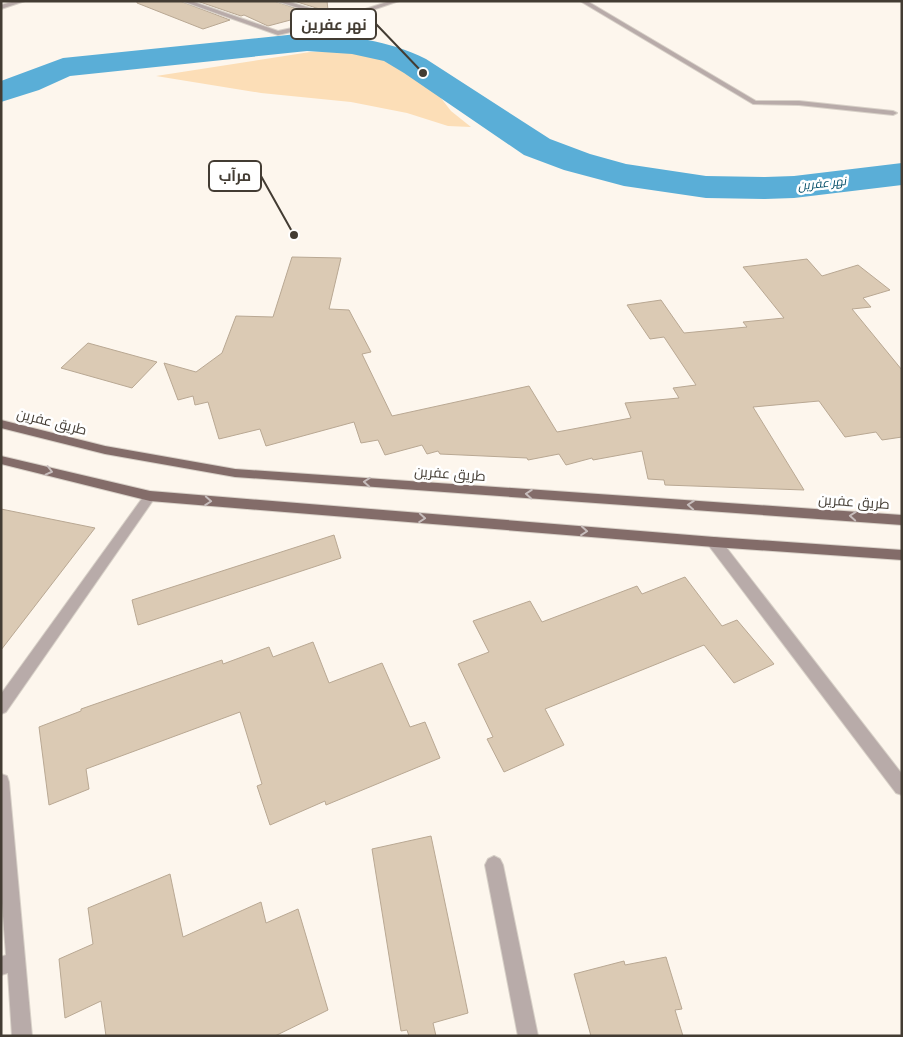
<svg xmlns="http://www.w3.org/2000/svg" width="903" height="1037" font-family="Lato,Cairo,sans-serif">
	<style>
		.green { fill: #fcdeb7 }
		.lines { fill: none; stroke-linecap: round; stroke-linejoin: round }
		.river { fill: #5aaed7; fill-rule: evenodd }
		.building { fill: #dbcab4; stroke: #b9a893 }
		.lane-casing { stroke: #d8d1c8; stroke-width: 2 }
		.street-casing { stroke: #d8d1c8; stroke-width: 2 }
		.primary-casing { stroke: #d8d1c8; stroke-width: 2 }
		.lane { fill: #b8aba9; fill-rule: evenodd }
		.street { fill: #b8aba9; fill-rule: evenodd }
		.primary { fill: #836c69; fill-rule: evenodd }
		.oneway { stroke: #c7bdbc }
		.labels { text-anchor: middle; dominant-baseline: central; stroke-width: 5; stroke-linejoin: round; paint-order: stroke }
		.far-water-label { font-size: 12px; font-style: italic; fill: #004c67; stroke: #fff }
		.street-label { font-size: 14px; fill: #433c33; stroke: #fff }
		.leader { fill: none; stroke: #433c33; stroke-width: 2 }
		.callout-dot { fill: #433c33; stroke: #fff; stroke-width: 2 }
		.callout { fill: #fff; stroke: #433c33; stroke-width: 2 }
		.callout-label { font-size: 15px; text-anchor: middle; font-weight: bold; fill: #433c33 }
	</style>
	<rect width="100%" height="100%" fill="#fdf6ed"/>
	<!-- green -->
	<path class="green" d="M349,50l40,6 48,37 14,18 20,16 -23,-1 -41,-13 -56,-11 -90,-9 -105,-17 154,-24z"/>
	<g class="lines">
		<!-- river -->
		<path class="river" d="M307,33c42,3 81,7 119,26l124,80 40,15 36,10 80,12 59,1 29,-1 108,-13v22l-108,13 -29,1 -59,-1 -82,-12 -60,-16 -40,-15 -120,-82 -20,-12 -32,-7 -45,-3 -237,25 -31,14 -38,12v-21l62,-23z"/>
	</g>
	<!-- building -->
	<g class="building">
		<path d="M137,1h43l50,19 -27,9 -66,-26z"/>
		<path d="M197,1h77l39,13 -45,12 -24,-11 -3,1z"/>
		<path d="M294,1h33l1,9 -2,1z"/>
		<path d="M292,257l49,1 -12,51 20,1 22,42 -9,2 30,62 137,-30 28,46 74,-14 -6,-15 54,-5 -6,-10 23,-3 -32,-48 -14,2 -23,-34 34,-5 23,33 63,-6 -4,-5 41,-4 -41,-51 64,-8 15,17 36,-11 32,25 -27,8 8,9 -19,2 50,61v67l-20,3 -6,-8 -31,5 -26,-36 -66,6 51,83 -139,-5 -1,-5 -16,-1 -6,-28 -49,9 -1,-2 -26,7 -7,-11 -31,6 -1,-2 -87,-4 -2,-3 -11,3 -5,-9 -37,10 -7,-15 -17,3 -7,-21 -88,24 -6,-17 -41,10 -11,-37 -13,3 -2,-9 -15,4 -14,-37 32,9 26,-19 14,-37 37,1z"/>
		<path d="M88,343l69,19 -25,26 -71,-20z"/>
		<path d="M1,509l94,19 -94,122z"/>
		<path d="M334,535l7,23 -203,67 -6,-25z"/>
		<path d="M685,577l37,49 15,-6 37,44 -40,19 -30,-38 -159,64 19,36 -60,27 -17,-33 6,-2 -35,-73 31,-12 -16,-31 57,-20 12,21 95,-36 5,8z"/>
		<path d="M313,642l16,41 53,-20 28,64 15,-5 15,36 -114,47 -1,-4 -55,24 -13,-39 5,-2 -22,-72 -154,57 3,20 -40,16 -10,-78 42,-16v-2l141,-49 1,4 46,-17 4,10z"/>
		<path d="M431,836l37,177 -35,10 3,13h-27l-2,-6 -6,1 -29,-182z"/>
		<path d="M170,874l13,63 78,-35 5,21 32,-14 30,101 -53,26h-169l-5,-35 -36,17 -6,-59 34,-15 -5,-36z"/>
		<path d="M666,957l16,52 -7,1 8,26h-92l-17,-62 50,-13 1,4z"/>
	</g>
	<g class="lines">
		<!-- lane casing -->
		<g class="lane-casing">
			<path id="lane" d="M494,856l6,3 3,6 35,171h-20l-33,-171 3,-6z"/>
		</g>
		<!-- street casing -->
		<g class="street-casing">
			<g id="street">
				<path d="M15,1h10l-24,8v-4z"/>
				<path d="M182,1h9l87,30 56,-12 -58,-18h10l55,16 49,-16h9l-56,19 -65,15z"/>
				<path d="M580,1h7l169,100h43l94,10 4,2 -4,2 -94,-10 -46,-1z"/>
				<path d="M150,491l4,2 2,3 -2,3 -148,213 -5,2v-20l145,-201z"/>
				<path d="M714,537l5,1 183,236v21l-6,-2 -187,-247 -1,-4 1,-4z"/>
				<path d="M1,774l6,2 2,6 23,254h-20l-4,-63 -7,2v-18l5,-2 -5,-65z"/>
			</g>
		</g>
		<!-- primary casing -->
		<g class="primary-casing">
			<g id="primary">
				<path d="M1,420l104,26 130,23 667,46v10l-667,-48 -130,-23 -104,-26z"/>
				<path d="M1,456l149,35 564,46 188,13v10l-188,-13 -564,-46 -149,-37z"/>
			</g>
		</g>
		<!-- lane -->
		<use href="#lane" class="lane"/>
		<!-- street -->
		<use href="#street" class="street"/>
		<!-- primary -->
		<use href="#primary" class="primary"/>
	</g>
	<!-- one-way arrows -->
	<defs><path id="oneway-chevron" d="M-2-3.5L2.5 0L-2 3.5" fill="none" stroke-width="1.6" stroke-linecap="round" stroke-linejoin="round" transform="scale(1.25)"/></defs>
	<g class="oneway">
		<use href="#oneway-chevron" transform="translate(49 471) rotate(14)"/>
		<use href="#oneway-chevron" transform="translate(367 482) rotate(-176)"/>
		<use href="#oneway-chevron" transform="translate(529 494) rotate(-176)"/>
		<use href="#oneway-chevron" transform="translate(208 501) rotate(4)"/>
		<use href="#oneway-chevron" transform="translate(691 505) rotate(-176)"/>
		<use href="#oneway-chevron" transform="translate(853 516) rotate(-176)"/>
		<use href="#oneway-chevron" transform="translate(422 518) rotate(4)"/>
		<use href="#oneway-chevron" transform="translate(584 531) rotate(5)"/>
	</g>
	<g class="labels">
		<!-- far-water labels -->
		<g class="far-water-label">
			<text transform="translate(822 183) rotate(-6)">نهر عفرين</text>
		</g>
		<!-- street labels -->
		<g class="street-label">
			<text transform="translate(52 421) rotate(14)">طريق عفرين</text>
			<text transform="translate(450 473) rotate(4)">طريق عفرين</text>
			<text transform="translate(854 501) rotate(4)">طريق عفرين</text>
		</g>
	</g>
	<!-- callouts -->
	<path class="leader" d="M423 73L376 24M294 235L261 176"/>
	<g class="callout-dot">
		<circle cx="423" cy="73" r="5"/>
		<circle cx="294" cy="235" r="5"/>
	</g>
	<g class="callout">
		<rect x="291" y="9" width="85" height="30" rx="5"/>
		<rect x="209" y="161" width="52" height="30" rx="5"/>
	</g>
	<g class="callout-label">
		<text x="334" y="30">نهر عفرين</text>
		<text x="235" y="181">مرآب</text>
	</g>
	<!-- border -->
	<rect width="903" height="1037" fill="none" stroke="#433c33" stroke-width="5"/>
</svg>
